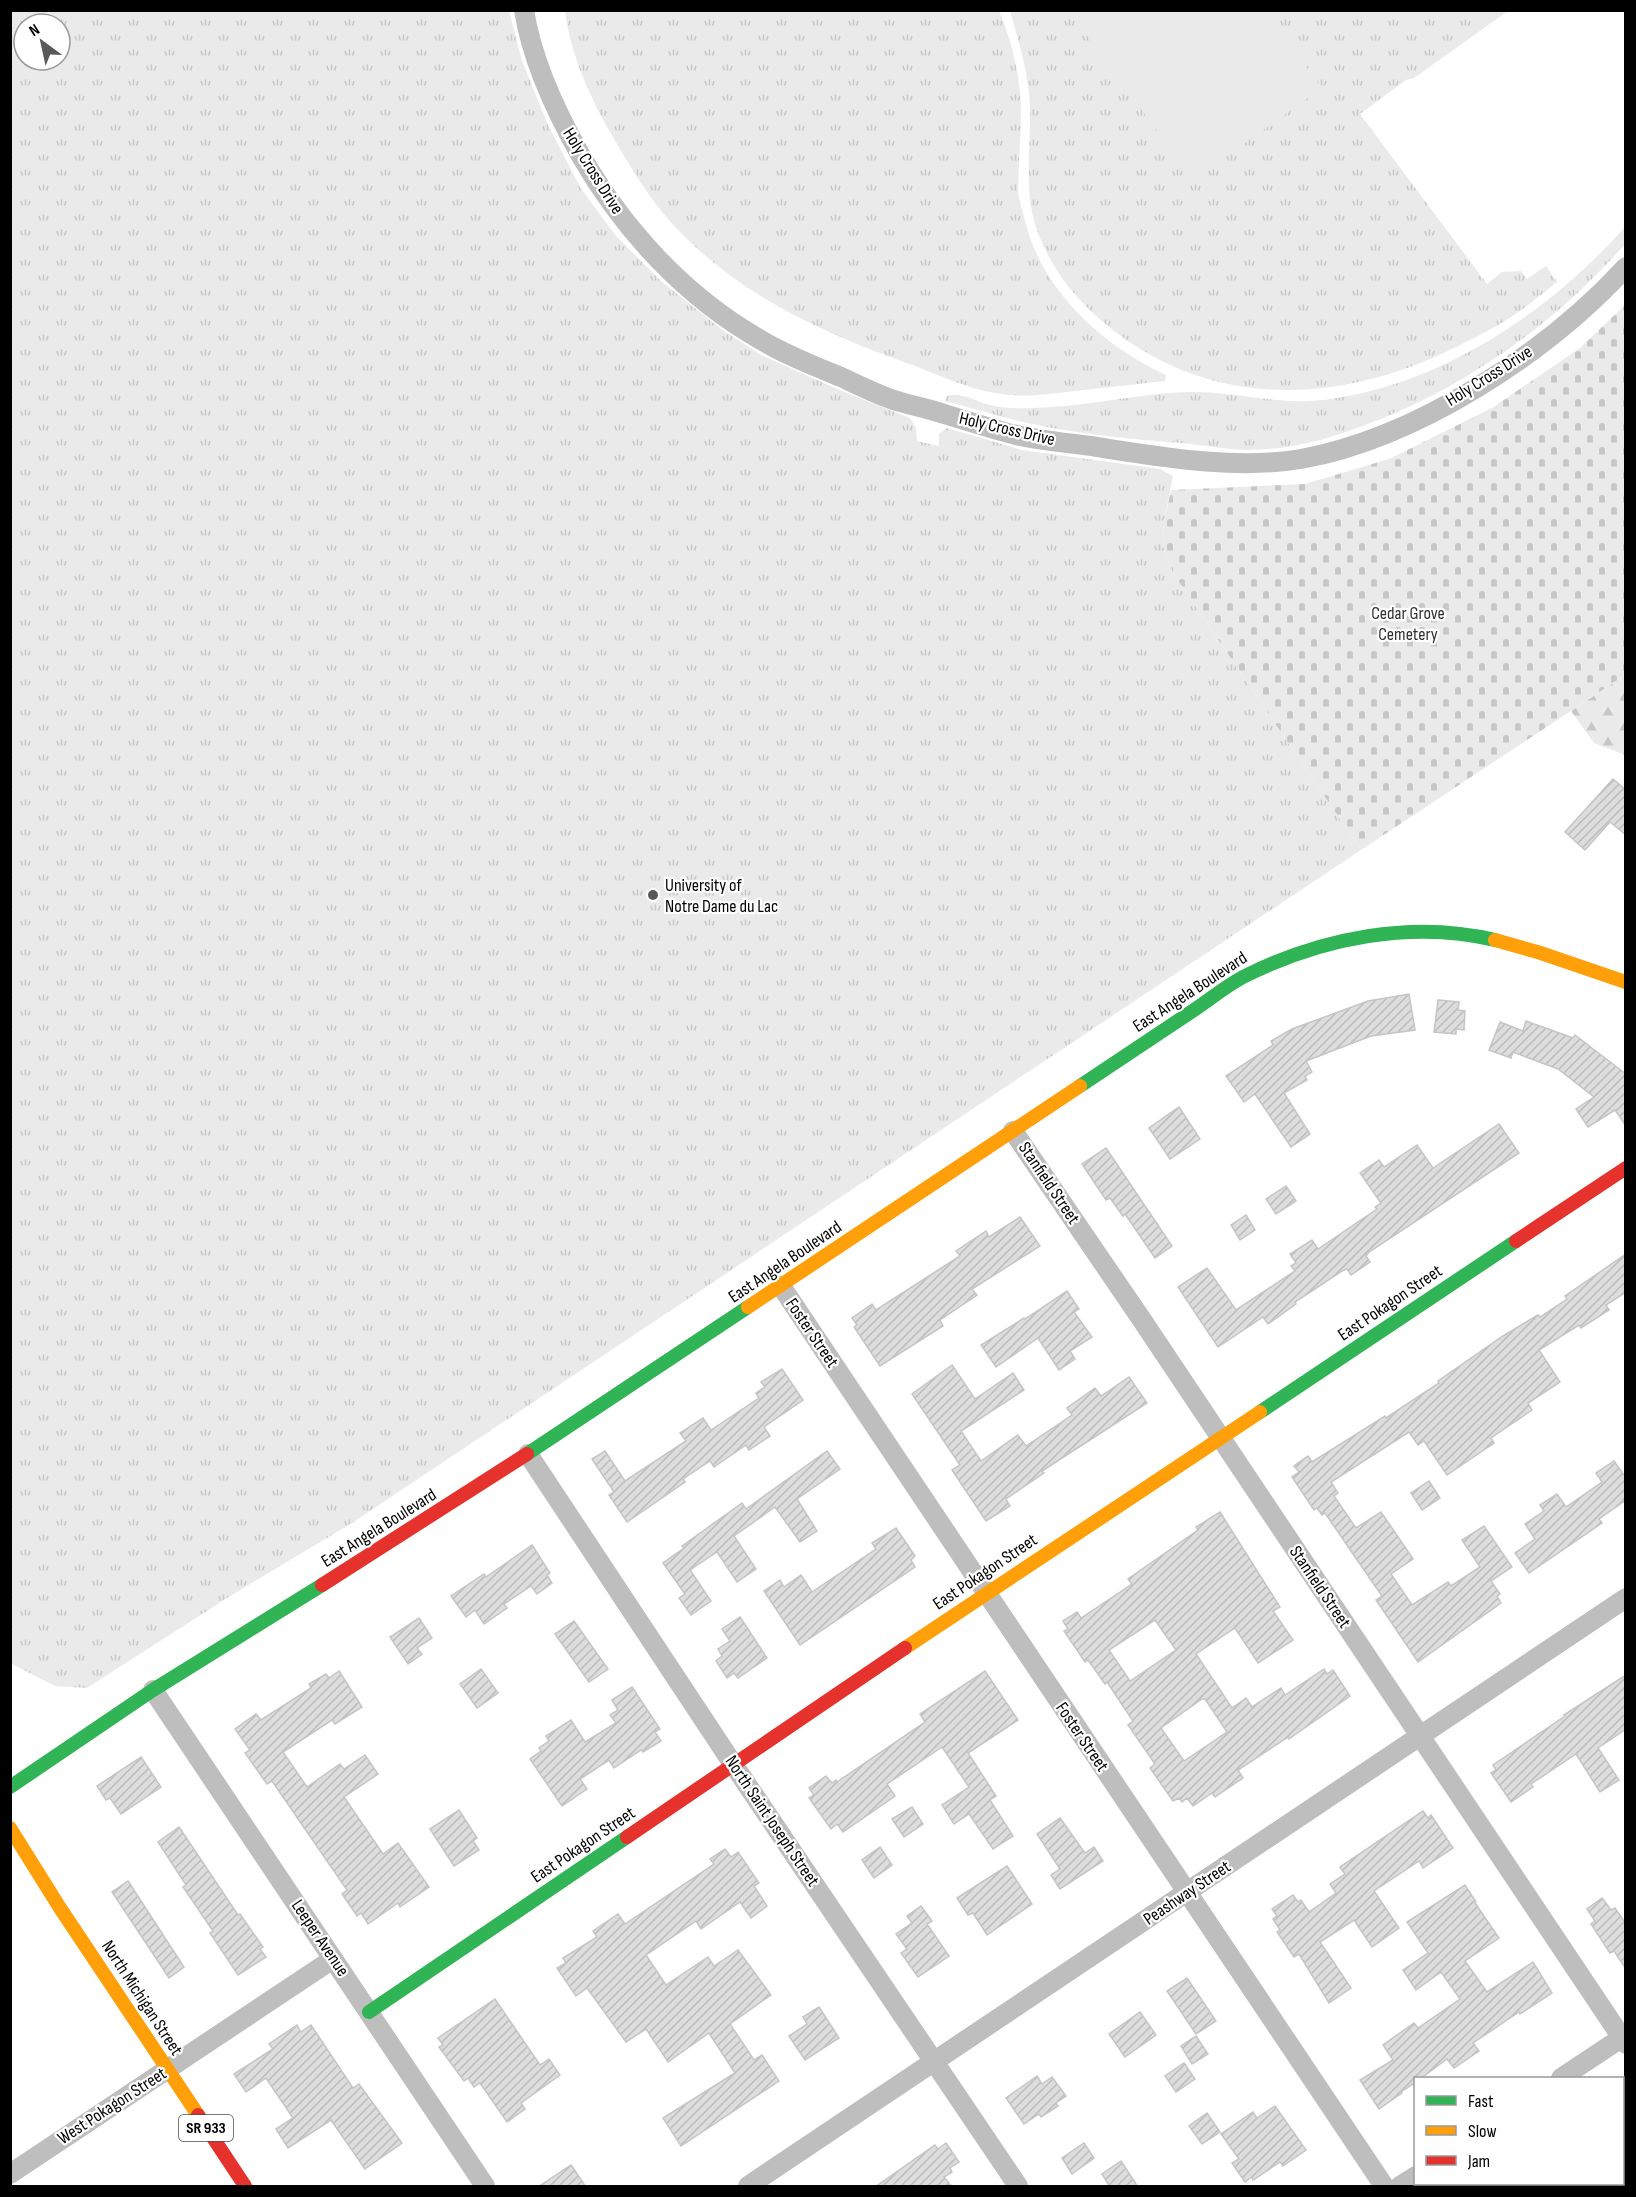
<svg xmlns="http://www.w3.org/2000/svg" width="1636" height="2197" font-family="'Sofia Sans Condensed',sans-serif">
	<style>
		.grass { fill: url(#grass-tufts); fill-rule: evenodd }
		.forest { fill: url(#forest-firs) }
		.cemetery { fill: url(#cemetery-stones) }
		.park { fill: #eaeaea }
		.building { fill: url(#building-hatch); stroke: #c5c5c5; stroke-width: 1.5; fill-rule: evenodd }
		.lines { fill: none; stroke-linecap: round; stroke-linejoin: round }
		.street { stroke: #bebebe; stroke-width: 20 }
		.fast { stroke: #30b455; stroke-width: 14 }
		.slow { stroke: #ff9f0a; stroke-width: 14 }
		.jam { stroke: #e5322d; stroke-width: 14 }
		.poi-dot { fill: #595959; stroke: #fff; stroke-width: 2 }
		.labels { text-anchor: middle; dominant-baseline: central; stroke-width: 4.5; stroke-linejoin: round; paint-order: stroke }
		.shield { fill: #fff; stroke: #4c4c4c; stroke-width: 1.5 }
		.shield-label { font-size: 16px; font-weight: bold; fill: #000 }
		.street-label { font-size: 18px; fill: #000; stroke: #fff }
		.park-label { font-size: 18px; fill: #303030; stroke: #fff }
		.poi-label { font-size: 18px; fill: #000; stroke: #fff; text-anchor: start }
	</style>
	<defs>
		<pattern id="grass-tufts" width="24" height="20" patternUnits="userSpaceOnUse" patternTransform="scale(1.5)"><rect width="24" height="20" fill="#eaeaea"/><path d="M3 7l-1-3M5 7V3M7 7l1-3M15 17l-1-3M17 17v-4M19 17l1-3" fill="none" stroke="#c7c7c7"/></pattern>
		<pattern id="forest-firs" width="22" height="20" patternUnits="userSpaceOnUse" patternTransform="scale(1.5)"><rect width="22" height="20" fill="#eaeaea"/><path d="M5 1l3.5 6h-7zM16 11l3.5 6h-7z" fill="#c7c7c7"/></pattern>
		<pattern id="cemetery-stones" width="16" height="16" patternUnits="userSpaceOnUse" patternTransform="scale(1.5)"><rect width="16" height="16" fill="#eaeaea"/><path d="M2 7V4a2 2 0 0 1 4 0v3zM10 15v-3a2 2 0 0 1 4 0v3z" fill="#c7c7c7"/></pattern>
		<pattern id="building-hatch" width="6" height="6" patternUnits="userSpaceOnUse" patternTransform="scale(1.5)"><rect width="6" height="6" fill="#ddd"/><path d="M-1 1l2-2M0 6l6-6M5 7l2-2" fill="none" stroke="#bcbcbc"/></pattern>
	</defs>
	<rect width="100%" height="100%" fill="#fff"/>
	<!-- grass -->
	<g class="grass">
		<path d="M10,11h499l13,50 26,64 33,64 35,47 46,46 58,46 41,27 83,37 66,26 6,10 1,13 22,5v-12l8,-6 75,22 138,19 13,7 -9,46 -1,24 10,27 188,277 -1009,673 -125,75 -140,90 -32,-2 -45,-23zM24,24h36v36h-36z"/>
		<path d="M565,11h434c13,30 22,68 22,102 0,26 -3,52 -3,78 1,9 4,18 6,26 16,72 77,128 142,158l-1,6c-30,3 -60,7 -90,10 -20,2 -43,6 -63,4 -38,-2 -74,-21 -108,-33 -80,-29 -159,-65 -220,-126 -29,-28 -51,-64 -71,-99 -23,-39 -42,-81 -48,-126z"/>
		<path d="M1010,11h498l-94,67 -8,2 -46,34 127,170 15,-12 19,-1 6,8 19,-13 11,16c-14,11 -28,23 -43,33 -16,11 -34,20 -52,29 -105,54 -225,68 -328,1 -41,-27 -75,-61 -94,-107 -18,-41 -9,-87 -10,-130 -1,-34 -11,-65 -20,-97z"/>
		<path d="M1625,227v17c-72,82 -163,146 -265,183 -35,13 -73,23 -111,23 -22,0 -45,-5 -68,-7 -47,-4 -96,-8 -144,-18 -31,-6 -61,-16 -92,-24l2,-5c13,-5 30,6 43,9 21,5 42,3 63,2 45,-3 92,-14 136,-15 41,-1 81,11 122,9 120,-9 236,-86 314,-174z"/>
	</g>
	<!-- forest -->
	<path class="forest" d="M1625,675v80l-31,-12 -23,-32z"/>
	<!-- cemetery -->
	<path class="cemetery" d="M1625,305v370l-264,175 -188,-277 -10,-27 1,-24 7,-32 134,-6 84,-25 103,-51 88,-60z"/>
	<!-- park -->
	<path class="park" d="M1069,11h195l58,77 -129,92z"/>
	<!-- building -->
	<g class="building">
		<path d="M1613,779l13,11v45l-16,-13 -25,28 -20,-18z"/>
		<path d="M1409,994l6,36 -44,6 -65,25 6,11 -7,4 2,4 -23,13 26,41 -19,13 -36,-53 -11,8 -18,-26 47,-31 -2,-4 21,-12 76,-28z"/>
		<path d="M1438,1000l21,2 -1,8 7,1 -1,19 -8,-1v5l-22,-2z"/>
		<path d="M1526,1021l47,17 2,-3 51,39v52l-11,-16 -27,17 -12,-18 18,-12 -36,-28 -45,-17 -2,6 -22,-8 11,-28 23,9z"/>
		<path d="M1179,1107l21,32 -30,20 -21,-31z"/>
		<path d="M1499,1124l20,29 -150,99 -3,4 4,6 -19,13 -4,-6 -5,2 -47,31 1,2 -28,20 -5,-7 -45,30 -40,-60 29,-19 29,42 59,-39 -4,-5 5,-3 -6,-9 22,-14 6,9 59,-40 -2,-2 6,-4 -21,-30 19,-13 5,7 33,-22 16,23z"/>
		<path d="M1106,1148l66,98 -17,12 -30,-44 -2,2 -13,-18 -4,2 -24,-36z"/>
		<path d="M1286,1186l10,15 -20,13 -10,-15z"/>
		<path d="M1246,1215l9,15 -15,10 -9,-15z"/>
		<path d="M1020,1217l20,29 -68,43 5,6 -37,25 3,6 -63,40 -26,-39 3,-2 -5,-7 20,-14 4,6 84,-54 -4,-5 30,-20 3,6z"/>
		<path d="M1626,1254v38l-20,13 3,5 -28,18 -2,-3 -40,25 21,32 -32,21 4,7 -41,28 3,5 -47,32 -23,-34 -6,4 -9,-13 -78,50 7,11 -4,3 22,32 25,-16 26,38 6,9 -22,15 21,31 36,-23 3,4 29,-19 -18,-27 22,-14 28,41 -21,14 9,13 -3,2 4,7 -83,59 -42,-62 6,-4 -29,-42 -28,-41 -3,2 -5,-7 -3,2 -22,-33 7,-5 -5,-6 14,-10 4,6 73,-46 1,2 53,-35 -1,-2 65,-45 35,-21 2,2 27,-18 -2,-3z"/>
		<path d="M1067,1291l12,18 -5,3 18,25 -22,14 5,8 -16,11 -21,-32 -42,29 -15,-22 43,-27 1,1z"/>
		<path d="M952,1365l23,34 38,-26 11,17 -63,41 20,30 37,-26 8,11 46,-31 -5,-7 28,-20 6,8 28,-19 18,26 -105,68 2,2 -38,26 4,7 -24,15 -34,-51 8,-5 -48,-71z"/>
		<path d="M782,1369l21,31 -39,27 6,9 -21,14 -3,-5 -32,22 -4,-6 -27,18 2,3 -58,40 -18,-27 5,-3 -22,-33 13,-8 20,30 61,-40 -6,-8 23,-15 8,12 48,-32 -3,-5 9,-6 -4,-5z"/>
		<path d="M827,1451l13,18 -43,30 20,32 -17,11 -25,-35 -41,29 22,33 -19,13 -20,-30 -27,18 21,31 -20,14 -12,-17 6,-4 -22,-31 21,-15 -2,-2 60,-43 4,6z"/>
		<path d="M1614,1461l12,17v22l-27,19 3,4 -73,50 -14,-20 20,-14 -10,-15 19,-13 -4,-6 17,-11 9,13 36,-25 -6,-9z"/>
		<path d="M1429,1481l11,17 -18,12 -11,-17z"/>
		<path d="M1220,1512l60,95 -7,4 20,29 -35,23 -23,-35 -39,26 36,54 14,-10 6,9 29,-19 4,7 39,-26 3,5 6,-4 17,26 -61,43 -1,-2 -50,33 5,8 -28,19 -3,-4 -19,13 -6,-8 -5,4 -3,-4 -6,3 -23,-33 5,-4 -27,-39 5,-4 -26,-39 -2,2 -17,-24 -3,2 -21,-31 4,-2 -5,-8 14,-9 4,6 51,-34 -4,-5 70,-49 -2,-3zM1155,1620l21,30 -46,31 -21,-31zM1202,1699h3l22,33 -43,29 -23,-33z"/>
		<path d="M896,1528l19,28 -4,4 4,7 -115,78 -36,-54 16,-11 4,7 17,-12 11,17 64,-43 -4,-6z"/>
		<path d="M532,1545l18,28 -3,2 5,8 -15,11 -6,-8 -27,18 3,4 -23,16 -9,-14 -9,7 -15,-21 33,-22 2,3z"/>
		<path d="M740,1617l27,41 -29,20 -4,-5 -7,5 -11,-17 6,-5 -4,-7 12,-8 -8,-12z"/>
		<path d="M419,1618l13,20 -15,10 5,6 -14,10 -18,-27z"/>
		<path d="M574,1621l34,48 -19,13 -34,-48z"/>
		<path d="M481,1669l17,24 -21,15 -17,-24z"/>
		<path d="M339,1671l23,36 -27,17 -3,-4 -49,32 24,35 33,-23 4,5 21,-14 13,19 -34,23 39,57 15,-11 31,44 -29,20 -2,-4 -30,21 -7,-11 -4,3 -15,-22 5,-4 -75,-109 -5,3 -22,-31 5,-3 -15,-21 21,-15 5,6 50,-32 -2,-4 17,-10 3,4z"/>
		<path d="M985,1671l33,49 -50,33 28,43 -6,4 23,36 -20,13 -24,-35 -15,10 -12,-19 27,-18 -27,-40 -55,37 8,12 -52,36 -6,-8 -6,5 -22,-31 5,-3 -5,-7 17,-12 6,7 4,-3 1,2 88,-60 -5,-8z"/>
		<path d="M1626,1675v54l-28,19 21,32 -19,12 -24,-38 -45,30 2,3 -22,15 -20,-29 5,-3 -3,-5 72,-49 -1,-1z"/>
		<path d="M632,1687l28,42 -5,3 6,9 -18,11 -2,-2 -27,18 -5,-8 -29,19 7,10 -25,17 -32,-47 11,-8 -2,-3 10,-7 -3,-5 25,-16 14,22 31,-19 -6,-8 8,-5 -6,-10z"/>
		<path d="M141,1757l20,30 -40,27 -11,-16 -4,2 -9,-14z"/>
		<path d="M912,1807l11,17 -19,13 -12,-18z"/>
		<path d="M459,1810l18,28 -4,3 6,9 -25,16 -24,-37z"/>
		<path d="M1423,1811l5,7 3,-3 22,33 -30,20 -4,-7 -45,30 25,37 -27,19 -18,-27 -34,22 31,46 -22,15 -30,-49 -5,3 -17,-25 3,-2 -7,-11 4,-3 -5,-7 21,-14 5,7 3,-2 8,12 27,-19 -6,-9 15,-10 -5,-7z"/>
		<path d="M1060,1818l25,35 9,-6 9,14 -43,28 -9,-14 9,-6 -23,-35z"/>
		<path d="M179,1827l59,88 2,-1 23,33 -3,2 6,8 -28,18 -28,-42 3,-2 -30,-44 3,-2 -28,-43z"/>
		<path d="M880,1847l12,18 -18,13 -12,-18z"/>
		<path d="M725,1849l6,8 7,-5 21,31 -5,3 13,20 -16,12 -11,-16 -39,27 -5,-8 -50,34 20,30 42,-28 6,9 24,-16 33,45 -41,29 24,36 8,-5 17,26 -98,65 -18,-28 72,-45 -26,-40 -41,29 -22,-33 -20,13 -39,-54 -11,8 -19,-28 9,-5 -3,-5 34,-21 -4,-6 25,-17 7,10 89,-60 -4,-5z"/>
		<path d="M1007,1866l25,38 -45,31 -14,-22 -5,2 -11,-17z"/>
		<path d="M128,1881l56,86 -15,11 -57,-86z"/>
		<path d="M1465,1885l11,17 -1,1 24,35 -34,23 22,31 46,-30 19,31 -32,21 -1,-2 -46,31 6,8 -25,17 -7,-9 -27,20h-4v3l-15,10 1,1 -23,16 -19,-29 33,-20 -10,-15 31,-22 4,5 42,-29 -19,-27 -25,18 -13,-20 25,-17 -21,-31z"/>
		<path d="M1602,1898l9,12 4,-2 11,16v45l-12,-18 -4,2 -19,-29 4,-3 -8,-12z"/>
		<path d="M921,1906l11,15 -5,3 22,32 -31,21 -17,-24 6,-4 -11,-15 16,-11 -5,-7z"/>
		<path d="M1187,1978l29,43 -20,13 -29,-43z"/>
		<path d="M495,1999l45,66 9,-6 11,16 -39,28 4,6 -18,13 -27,-39 -6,4 -6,-9 -4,3 -25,-34 4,-2 -5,-7z"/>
		<path d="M819,2007l20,31 -34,22 -16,-24 18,-12 -4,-7z"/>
		<path d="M1140,2012l16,23 -31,22 -16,-23z"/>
		<path d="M297,2025l4,7 10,-7 42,63 6,-4 43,59 -37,26 -34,-49 -43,28 -12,-19 17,-11 -27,-40 -20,14 -12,-18 39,-25 -4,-5z"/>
		<path d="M1196,2036l12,18 -16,10 -11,-18z"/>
		<path d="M1184,2063l11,16 -19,13 -11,-16z"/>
		<path d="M1037,2076l5,8 10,-7 14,19 -10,7 2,3 -17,11 -2,-3 -15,10 -18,-26z"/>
		<path d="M1275,2106l31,44 -23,16 -3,-4 -27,18 -1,-3 -7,5 -13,-19 7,-4 -18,-25 32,-22 4,6z"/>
		<path d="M1207,2113l13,19 -18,12 -13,-18z"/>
		<path d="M946,2143l13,19 -9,6 2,4 -8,5 8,10h-77l60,-42 3,4z"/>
		<path d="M1084,2143l10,15 -22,16 -10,-16z"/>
		<path d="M1121,2161l17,26h-28l-8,-13z"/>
		<path d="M571,2165l15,22h-48z"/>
	</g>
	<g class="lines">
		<!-- street -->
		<g class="street">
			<path d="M524,10c8,51 32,102 57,146 43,74 104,141 180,184 25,15 53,26 80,37 17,8 33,16 50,22 17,6 36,9 53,15 24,7 48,15 72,21 26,6 54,8 81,12 65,10 139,23 204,12 116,-21 246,-106 325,-192"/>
			<path d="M1013,1131l129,189 484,724"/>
			<path d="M781,1286l603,900"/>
			<path d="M528,1454l205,310 285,422"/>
			<path d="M153,1690l332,496"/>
			<path d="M1561,2078l65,-43"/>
			<path d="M10,2174l323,-215"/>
			<path d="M748,2186l878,-588"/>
			<path d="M1400,2186l16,-10"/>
		</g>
		<!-- fast -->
		<g class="fast">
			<path d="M1080,1086c38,-25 76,-51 114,-76 17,-11 34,-26 53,-35 75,-37 165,-55 248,-35"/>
			<path d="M1260,1412l256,-171"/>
			<path d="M527,1454l221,-147"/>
			<path d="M10,1787l143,-97 169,-105"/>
			<path d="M369,2012l258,-175"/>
		</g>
		<!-- slow -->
		<g class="slow">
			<path d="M1495,940l46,13 85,29"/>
			<path d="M748,1307l332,-221"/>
			<path d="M905,1648l355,-236"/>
			<path d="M10,1828l50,80 138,207"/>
		</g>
		<!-- jam -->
		<g class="jam">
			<path d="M1516,1241l110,-73"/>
			<path d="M322,1585l205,-131"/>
			<path d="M627,1837l278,-189"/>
			<path d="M198,2115l47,71"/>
		</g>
	</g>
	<!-- markers -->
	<circle class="poi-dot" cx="653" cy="895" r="6"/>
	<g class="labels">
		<!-- shield labels -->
		<rect class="shield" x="179" y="2115" width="54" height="26" rx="4.5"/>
		<g class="shield-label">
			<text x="206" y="2128">SR 933</text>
		</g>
		<!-- street labels -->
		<g class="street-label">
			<text transform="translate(593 171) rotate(58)">Holy Cross Drive</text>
			<text transform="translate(1489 376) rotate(-32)">Holy Cross Drive</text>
			<text transform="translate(1007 429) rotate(13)">Holy Cross Drive</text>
			<text transform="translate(1190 992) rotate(-33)">East Angela Boulevard</text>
			<text transform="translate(1049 1183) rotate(56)">Stanfield Street</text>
			<text transform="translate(785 1262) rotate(-34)">East Angela Boulevard</text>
			<text transform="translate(1390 1303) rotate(-34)">East Pokagon Street</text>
			<text transform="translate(812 1333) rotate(56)">Foster Street</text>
			<text transform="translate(379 1528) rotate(-32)">East Angela Boulevard</text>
			<text transform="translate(985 1572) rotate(-34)">East Pokagon Street</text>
			<text transform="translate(1320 1587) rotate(56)">Stanfield Street</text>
			<text transform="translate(1082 1737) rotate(56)">Foster Street</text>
			<text transform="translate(772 1821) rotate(56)">North Saint Joseph Street</text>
			<text transform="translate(583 1845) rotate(-34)">East Pokagon Street</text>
			<text transform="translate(1187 1893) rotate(-34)">Peashway Street</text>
			<text transform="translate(320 1938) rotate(56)">Leeper Avenue</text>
			<text transform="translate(142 1998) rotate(57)">North Michigan Street</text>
			<text transform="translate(112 2106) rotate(-33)">West Pokagon Street</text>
		</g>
		<!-- park labels -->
		<g class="park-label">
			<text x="1408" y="613">Cedar Grove<tspan x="1408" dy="21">Cemetery</tspan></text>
		</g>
		<!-- poi labels -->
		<g class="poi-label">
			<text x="665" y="885">University of<tspan x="665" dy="21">Notre Dame du Lac</tspan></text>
		</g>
	</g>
	<!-- border -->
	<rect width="1636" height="2197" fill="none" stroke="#000000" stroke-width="24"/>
	<!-- legend -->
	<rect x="1414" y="2077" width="210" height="108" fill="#ffffff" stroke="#999999" stroke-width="1.5"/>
	<rect x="1426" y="2096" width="30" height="9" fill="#30b455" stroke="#999999" stroke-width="1.5"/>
	<text x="1468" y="2107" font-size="18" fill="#000000">Fast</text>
	<rect x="1426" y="2126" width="30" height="9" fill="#ff9f0a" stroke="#999999" stroke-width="1.5"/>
	<text x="1468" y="2137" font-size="18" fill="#000000">Slow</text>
	<rect x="1426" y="2156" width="30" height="9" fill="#e5322d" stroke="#999999" stroke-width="1.5"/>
	<text x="1468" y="2167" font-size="18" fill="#000000">Jam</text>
	<!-- north arrow -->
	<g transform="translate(42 42) rotate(327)"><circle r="28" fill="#ffffff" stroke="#999999" stroke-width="1.5"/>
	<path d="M0-4.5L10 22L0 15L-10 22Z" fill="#595959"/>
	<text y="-9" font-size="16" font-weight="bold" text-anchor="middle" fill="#000000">N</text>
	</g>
</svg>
